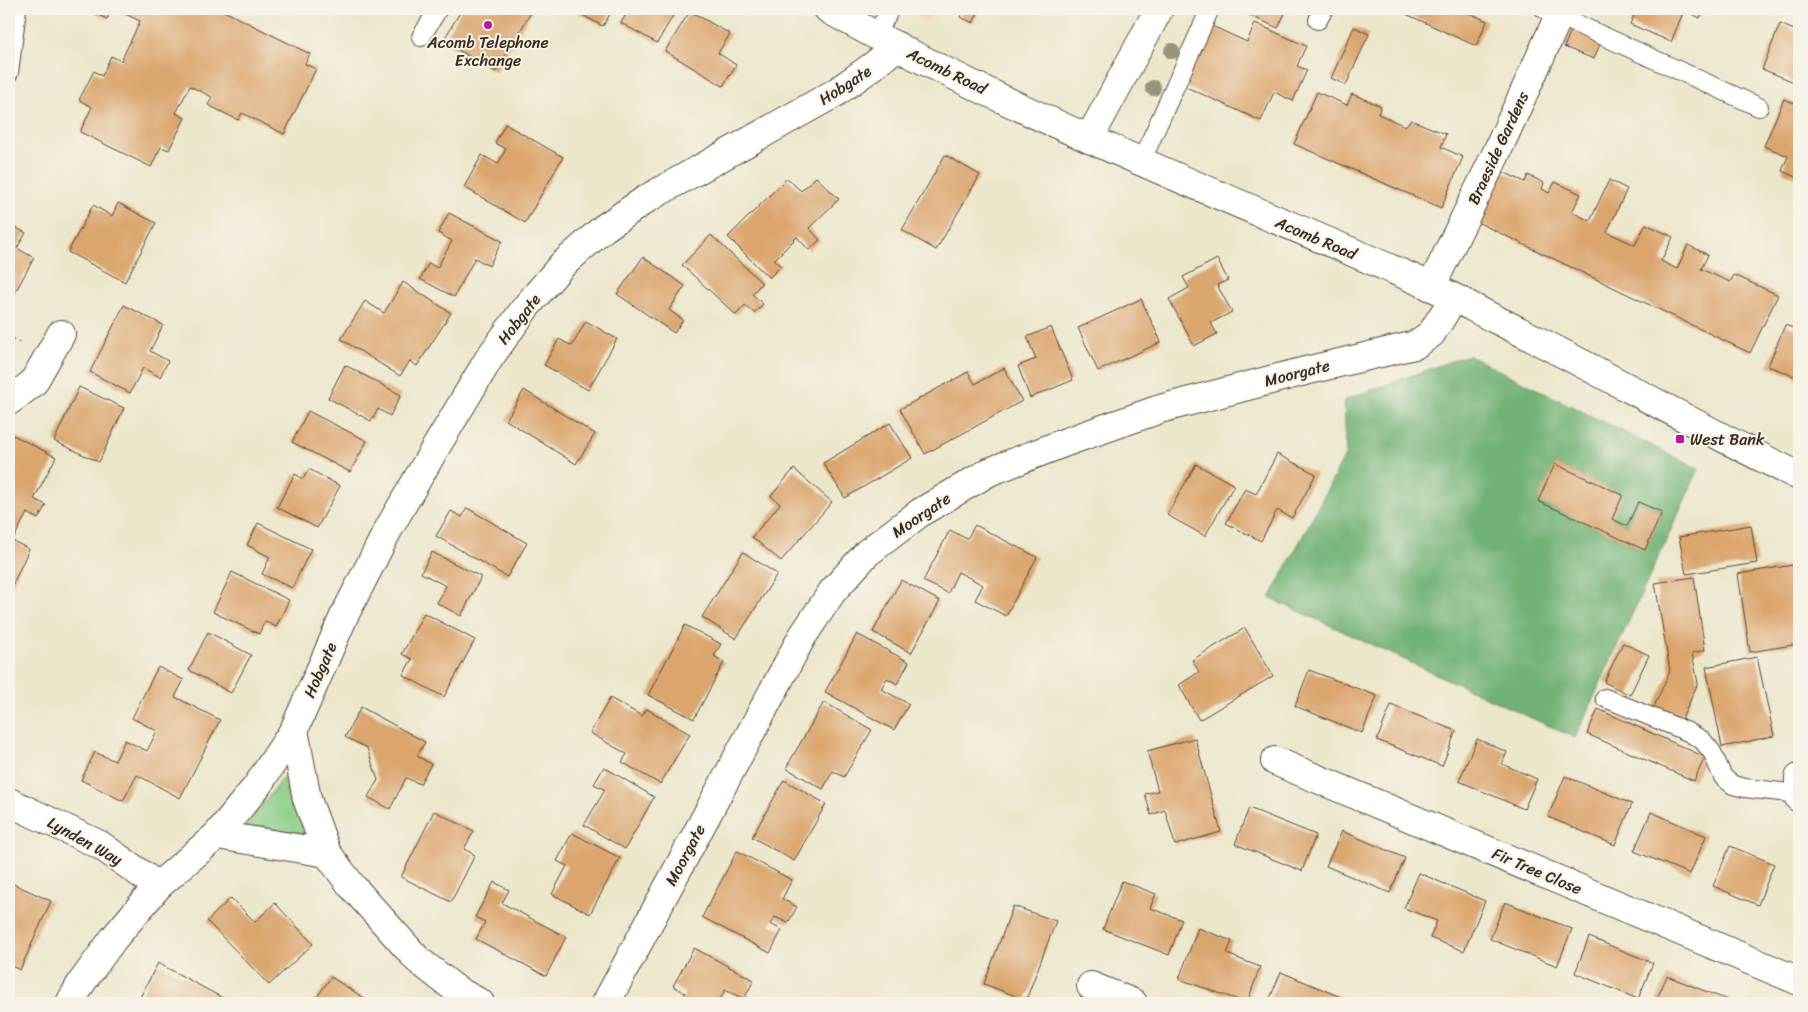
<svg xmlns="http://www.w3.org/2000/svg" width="1808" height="1012" font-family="Sriracha,sans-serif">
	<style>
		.built { fill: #f4d4bf }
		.green { fill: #8bce87; stroke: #637c52 }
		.forest { fill: #70b174; stroke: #566e49; fill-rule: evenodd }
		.building { fill: #dba66e }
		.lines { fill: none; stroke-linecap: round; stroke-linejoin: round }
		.lane-casing { stroke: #564638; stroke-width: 20 }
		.street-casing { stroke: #564638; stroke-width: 30 }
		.secondary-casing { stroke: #564638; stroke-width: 30 }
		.path { stroke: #564638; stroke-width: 3; stroke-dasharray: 1 4; stroke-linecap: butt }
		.lane { stroke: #fff; stroke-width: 18 }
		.street { stroke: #fff; stroke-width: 28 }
		.secondary { stroke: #fff; stroke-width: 28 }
		.tree { fill: #96957a }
		.poi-dot { fill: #b5179e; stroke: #f7f3e8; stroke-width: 2 }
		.labels { text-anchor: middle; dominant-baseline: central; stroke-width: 4; stroke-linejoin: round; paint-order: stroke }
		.poi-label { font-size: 16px; fill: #3b2a1e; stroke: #f7f3e8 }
		.street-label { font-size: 16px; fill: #3b2a1e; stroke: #f7f3e8 }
	</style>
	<rect width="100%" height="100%" fill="#f7f3e8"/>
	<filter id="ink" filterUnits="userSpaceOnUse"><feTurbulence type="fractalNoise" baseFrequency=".02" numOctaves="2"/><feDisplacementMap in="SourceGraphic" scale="10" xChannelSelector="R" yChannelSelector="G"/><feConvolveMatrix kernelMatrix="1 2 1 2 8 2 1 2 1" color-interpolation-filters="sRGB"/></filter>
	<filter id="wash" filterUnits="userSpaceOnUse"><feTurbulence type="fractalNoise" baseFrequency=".0096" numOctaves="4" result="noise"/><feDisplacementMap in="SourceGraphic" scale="20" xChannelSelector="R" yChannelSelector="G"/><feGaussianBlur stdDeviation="1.12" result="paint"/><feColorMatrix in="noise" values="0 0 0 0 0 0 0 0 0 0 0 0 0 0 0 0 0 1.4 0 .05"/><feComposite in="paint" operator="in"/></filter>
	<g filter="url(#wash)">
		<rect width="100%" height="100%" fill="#ece6cb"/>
		<!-- built -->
		<path class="built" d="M906,9h29l-7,13z"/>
		<!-- green -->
		<path class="green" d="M289,770l15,66 -59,-9z"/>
		<!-- forest -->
		<path class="forest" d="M1468,355l231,114 -124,269 -305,-140 76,-144 -2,-54zM1555,464l67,31 -10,24 15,7 11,-24 24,10 -17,38 -106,-49z"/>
		<g id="blocks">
			<!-- building -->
			<g class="building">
				<path d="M86,9h26l-5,10z"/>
				<path d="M115,9h105l90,45 -5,10 11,5 -32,65 -42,-21 -4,7 -30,-15 4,-8 -22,-11 -14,27 9,5 -16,32 -8,-3 -10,20 -71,-35 12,-25 -13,-7 15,-29 8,5 9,-20 10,5 19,-40z"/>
				<path d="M462,9h71l-37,63 -53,-31z"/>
				<path d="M571,9h42l-10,17z"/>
				<path d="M629,9h48l-20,34 -36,-20z"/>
				<path d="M964,9h16l-7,14 -13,-6z"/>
				<path d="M1241,9h46l-9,19 -38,-17z"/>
				<path d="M1408,9h52l27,12 -11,25 -70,-32z"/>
				<path d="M1637,9h67l-4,9 -16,-8 -13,32 -41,-18z"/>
				<path d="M690,11l40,23 -12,19 18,12 -13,21 -58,-35z"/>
				<path d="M1255,23l51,23 -9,20 10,4 -14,31 -19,-9 -13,29 -77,-35 28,-60 35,16z"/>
				<path d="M1780,24l19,8v52l-37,-15z"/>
				<path d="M1354,27l15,7 -23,51 -15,-7z"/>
				<path d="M1571,30l30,12 -7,17 -30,-12z"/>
				<path d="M1317,92l30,13 5,-11 29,12 -3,8 27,12 6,-6 35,14 -5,13 22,10 -22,51 -147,-64z"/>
				<path d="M1784,99l15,6v69l-1,4 -16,-7 6,-15 -24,-10z"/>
				<path d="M505,124l58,33 -38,66 -61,-36 18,-32 16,9 8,-15 -11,-6z"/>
				<path d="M945,155l35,20 -44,75 -34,-20z"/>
				<path d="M1501,171l24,11 3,-7 16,8 -2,6 7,4 6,-11 26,12 -9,18 18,9 19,-41 18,9 -20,43 28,13 11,-21 27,13 -12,24 16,8 11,-24 20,10 -7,14 29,13 4,-7 44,20 -28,58 -273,-131z"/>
				<path d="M816,177l23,22 -30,29 11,12 -11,10 -12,-13 -23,23 7,6 -12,12 -41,-41 59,-59 14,13z"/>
				<path d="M118,203l38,20 -31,59 -57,-30 25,-47 19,11z"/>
				<path d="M449,213l53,28 -13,25 -14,-8 -21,39 -34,-18 9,-16 8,5 15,-27 -14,-8z"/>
				<path d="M9,224l17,9 -9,15 17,10 -25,45z"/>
				<path d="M711,235l51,48 -10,11 11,10 -9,9 -9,-8 -9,10 -54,-50z"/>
				<path d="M643,257l42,29 -16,24 14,10 -9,13 -57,-39z"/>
				<path d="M1217,259l11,21 -11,5 15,27 -21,11 6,11 -23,12 -25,-47 20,-11 -6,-11z"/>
				<path d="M403,282l48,31 -34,53 -7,-5 -10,15 -59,-37 24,-38 19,12z"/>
				<path d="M1141,299l20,43 -63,29 -20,-43z"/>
				<path d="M124,305l39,20 -13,26 18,10 -8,16 -17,-9 -13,25 -40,-21z"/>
				<path d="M586,321l31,18 -29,51 -44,-25 15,-26 13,7z"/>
				<path d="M1785,325l14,5v48l-31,-12z"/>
				<path d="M1051,327l22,53 -43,18 -12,-32 18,-7 -9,-22z"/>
				<path d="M345,365l56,30 -11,21 -12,-7 -7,12 -43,-23z"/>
				<path d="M1004,368l18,33 -97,53 -25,-45 68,-37 7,12z"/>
				<path d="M79,387l45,21 -25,54 -45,-21z"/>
				<path d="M524,390l71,44 -19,30 -70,-44z"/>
				<path d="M308,411l59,30 -17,31 -58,-30z"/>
				<path d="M890,423l22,35 -67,40 -22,-35z"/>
				<path d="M13,435l43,22 -22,42 12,6 -8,14 -11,-6 -13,25 -5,-3v-92z"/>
				<path d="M1277,454l39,20 -24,44 -15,-8 -16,31 -35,-18 19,-34 11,5z"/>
				<path d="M1196,464l38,21 -29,51 -38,-21z"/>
				<path d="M1555,464l68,31 -11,24 15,7 11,-24 24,10 -17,38 -107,-49z"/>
				<path d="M309,469l31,17 -23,42 -40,-21 18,-33 8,5z"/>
				<path d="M794,469l38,33 -51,59 -29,-24 28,-33 -9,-8z"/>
				<path d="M467,508l60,35 -20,34 -71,-41 15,-25 11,6z"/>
				<path d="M258,523l53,26 -19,39 -30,-14 8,-17 -23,-12z"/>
				<path d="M975,525l62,32 -31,59 -31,-16 8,-15 -25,-13 -10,21 -25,-12 27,-51 17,9z"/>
				<path d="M1751,525l6,38 -71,11 -7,-37z"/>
				<path d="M9,539l20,10 -17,37 -3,-1z"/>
				<path d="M432,552l49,25 -20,39 -24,-13 9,-17 -25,-13z"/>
				<path d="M743,552l34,22 -41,65 -34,-22z"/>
				<path d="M1793,565l6,43v36l-49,8 -12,-78z"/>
				<path d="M232,572l57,28 -13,27 -11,-6 -6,13 -46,-22z"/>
				<path d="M1694,577l11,73 -13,3 6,30 -17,38 -28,-12 17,-38 -15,-88z"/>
				<path d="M901,580l39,21 -29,52 -38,-21z"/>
				<path d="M424,613l51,27 -31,57 -41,-22 9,-16 -10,-5z"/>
				<path d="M685,625l36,19 -7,12 10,6 -30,57 -46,-24z"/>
				<path d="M1245,628l28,48 -74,44 -20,-35 20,-13 -7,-12z"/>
				<path d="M208,632l43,23 -20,38 -42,-23z"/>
				<path d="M857,634l52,28 -12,22 -10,-6 -6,11 28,15 -15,26 -69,-38z"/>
				<path d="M1623,643l26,12 -19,40 -26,-13z"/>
				<path d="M1757,657l17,79 -52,11 -16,-80z"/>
				<path d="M158,667l26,13 -9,17 45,23 -40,78 -43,-23 -14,26 -42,-21 14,-28 20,9 10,-21 22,11 10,-20 -25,-13z"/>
				<path d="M1309,670l68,26 -15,37 -67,-27z"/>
				<path d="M610,698l32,18 5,-7 43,25 -30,50 -38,-22 5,-8 -37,-21z"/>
				<path d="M824,702l48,28 -28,47 -11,-6 -10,18 -37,-21z"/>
				<path d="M1391,705l65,26 -14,35 -65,-26z"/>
				<path d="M361,707l64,35 -8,14 14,8 -11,20 -14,-6 -16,31 -22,-12 10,-17 -11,-32 -22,-11z"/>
				<path d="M1598,709l107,48 -11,24 -107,-47z"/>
				<path d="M1195,738l26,94 -46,13 -10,-35 -14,5 -6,-21 13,-3 -11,-40z"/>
				<path d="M1477,739l30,13 -5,12 35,15 -13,30 -65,-28z"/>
				<path d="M604,767l50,30 -29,52 -41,-24 21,-35 -11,-6z"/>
				<path d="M1565,776l67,28 -17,41 -67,-28z"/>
				<path d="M784,780l42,24 -32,57 -42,-24z"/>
				<path d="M1249,808l67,27 -14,36 -67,-27z"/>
				<path d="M434,811l40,20 -10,18 11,6 -24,47 -50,-25z"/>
				<path d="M1651,812l55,24 -16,38 -56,-23z"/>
				<path d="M1342,831l63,27 -15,35 -64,-27z"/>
				<path d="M572,833l48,25 -30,56 -38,-20 15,-28 -10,-5z"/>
				<path d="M1730,846l44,18 -16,41 -45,-19z"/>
				<path d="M737,851l55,29 -10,19 15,8 -9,16 -13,-6 -5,7 12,6 -12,23 -68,-36z"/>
				<path d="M1419,873l66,28 -21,50 -34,-13 7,-17 -33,-13z"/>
				<path d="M1122,881l34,13 -6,14 32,12 -13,35 -66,-26z"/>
				<path d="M9,882l42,19 -31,69 -11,-5z"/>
				<path d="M494,882l15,8 -7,13 64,34 -20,39 -70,-37 9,-17 -10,-5z"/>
				<path d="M231,898l24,24 20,-19 38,41 -44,41 -62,-64z"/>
				<path d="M1505,902l67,27 -15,37 -67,-27z"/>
				<path d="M1013,906l43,15 -30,79 -42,-16z"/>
				<path d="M1198,928l34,13 -5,13 33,13 -13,36 -68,-24z"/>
				<path d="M1589,937l64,26 -15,36 -63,-26z"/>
				<path d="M694,948l60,32 -10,19 -19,-9 -7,13h-38l5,-10 -12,-7z"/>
				<path d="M158,963l74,40h-95z"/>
				<path d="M1281,972l62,26 -2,5h-73z"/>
				<path d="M1667,976l68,27h-80z"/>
				<path d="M331,977l41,26h-59z"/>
			</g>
		</g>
	</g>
	<g filter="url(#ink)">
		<use href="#blocks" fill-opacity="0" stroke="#564638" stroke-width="1"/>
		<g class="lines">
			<!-- lane casing -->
			<g class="lane-casing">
				<g id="lane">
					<path d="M1544,9l215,98"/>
					<path d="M1318,20l6,-11"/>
					<path d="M876,36l14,-27"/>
					<path d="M421,37l17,-28"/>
					<path d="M9,73l8,-64"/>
					<path d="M1141,162l69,-153"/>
					<path d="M1605,698l83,34 14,8 10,12 11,25 10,8 12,3 53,6"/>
				</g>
			</g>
			<!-- street casing -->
			<g class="street-casing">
				<g id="street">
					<path d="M1089,139l70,-130"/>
					<path d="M1431,287l64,-131 67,-147"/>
					<path d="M9,401l24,-18 28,-49"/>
					<path d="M294,730l13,69 20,54 24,32 67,75 40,31 22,12"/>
					<path d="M1275,761l524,220"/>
					<path d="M1799,778v20"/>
					<path d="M9,802l91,43 58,41"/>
					<path d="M217,835l110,18"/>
					<path d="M1091,986l42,17"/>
					<path d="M70,1003l12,-21 32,-44 44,-52 59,-51 40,-49 37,-56 50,-114 45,-88 44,-76 57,-95 36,-50 36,-42 42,-37 44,-30 187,-105 38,-27 24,-20"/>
					<path d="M606,1003l196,-366 30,-45 35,-39 54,-41 68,-40 77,-30 94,-33 145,-38 110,-26 16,-11 23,-36"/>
				</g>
			</g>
			<!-- secondary casing -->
			<g class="secondary-casing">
				<path id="secondary" d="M828,9c192,109 399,187 600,276 22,10 42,21 63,32 104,51 204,109 308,159"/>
			</g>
			<!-- path -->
			<path class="path" d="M9,338l11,4"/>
			<!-- lane -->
			<use href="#lane" class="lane"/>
			<!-- street -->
			<use href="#street" class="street"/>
			<!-- secondary -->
			<use href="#secondary" class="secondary"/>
		</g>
		<!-- trees -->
		<g class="tree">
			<circle cx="1172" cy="51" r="8"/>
			<circle cx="1153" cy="88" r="8"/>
		</g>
	</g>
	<!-- markers -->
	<g class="poi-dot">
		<circle cx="488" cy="25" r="5"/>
		<rect x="1675" y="434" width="10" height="10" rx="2.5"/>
	</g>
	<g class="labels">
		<!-- poi labels -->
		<g class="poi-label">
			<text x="488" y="42">Acomb Telephone<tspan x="488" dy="18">Exchange</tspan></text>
			<text x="1690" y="439" text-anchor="start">West Bank</text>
		</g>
		<!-- street labels -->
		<g class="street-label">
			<text transform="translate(947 71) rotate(26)">Acomb Road</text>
			<text transform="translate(845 85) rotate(-33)">Hobgate</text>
			<text transform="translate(1498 148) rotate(-65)">Braeside Gardens</text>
			<text transform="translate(1316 238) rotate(23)">Acomb Road</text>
			<text transform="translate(519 319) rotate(-52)">Hobgate</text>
			<text transform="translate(1297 373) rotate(-14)">Moorgate</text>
			<text transform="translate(921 515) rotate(-34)">Moorgate</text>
			<text transform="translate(320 670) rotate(-66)">Hobgate</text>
			<text transform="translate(85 841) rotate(29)">Lynden Way</text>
			<text transform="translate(685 855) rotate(-62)">Moorgate</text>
			<text transform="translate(1537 871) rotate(23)">Fir Tree Close</text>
		</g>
	</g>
	<!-- margin -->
	<rect width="1808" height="1012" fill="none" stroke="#f7f3e8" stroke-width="30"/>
</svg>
